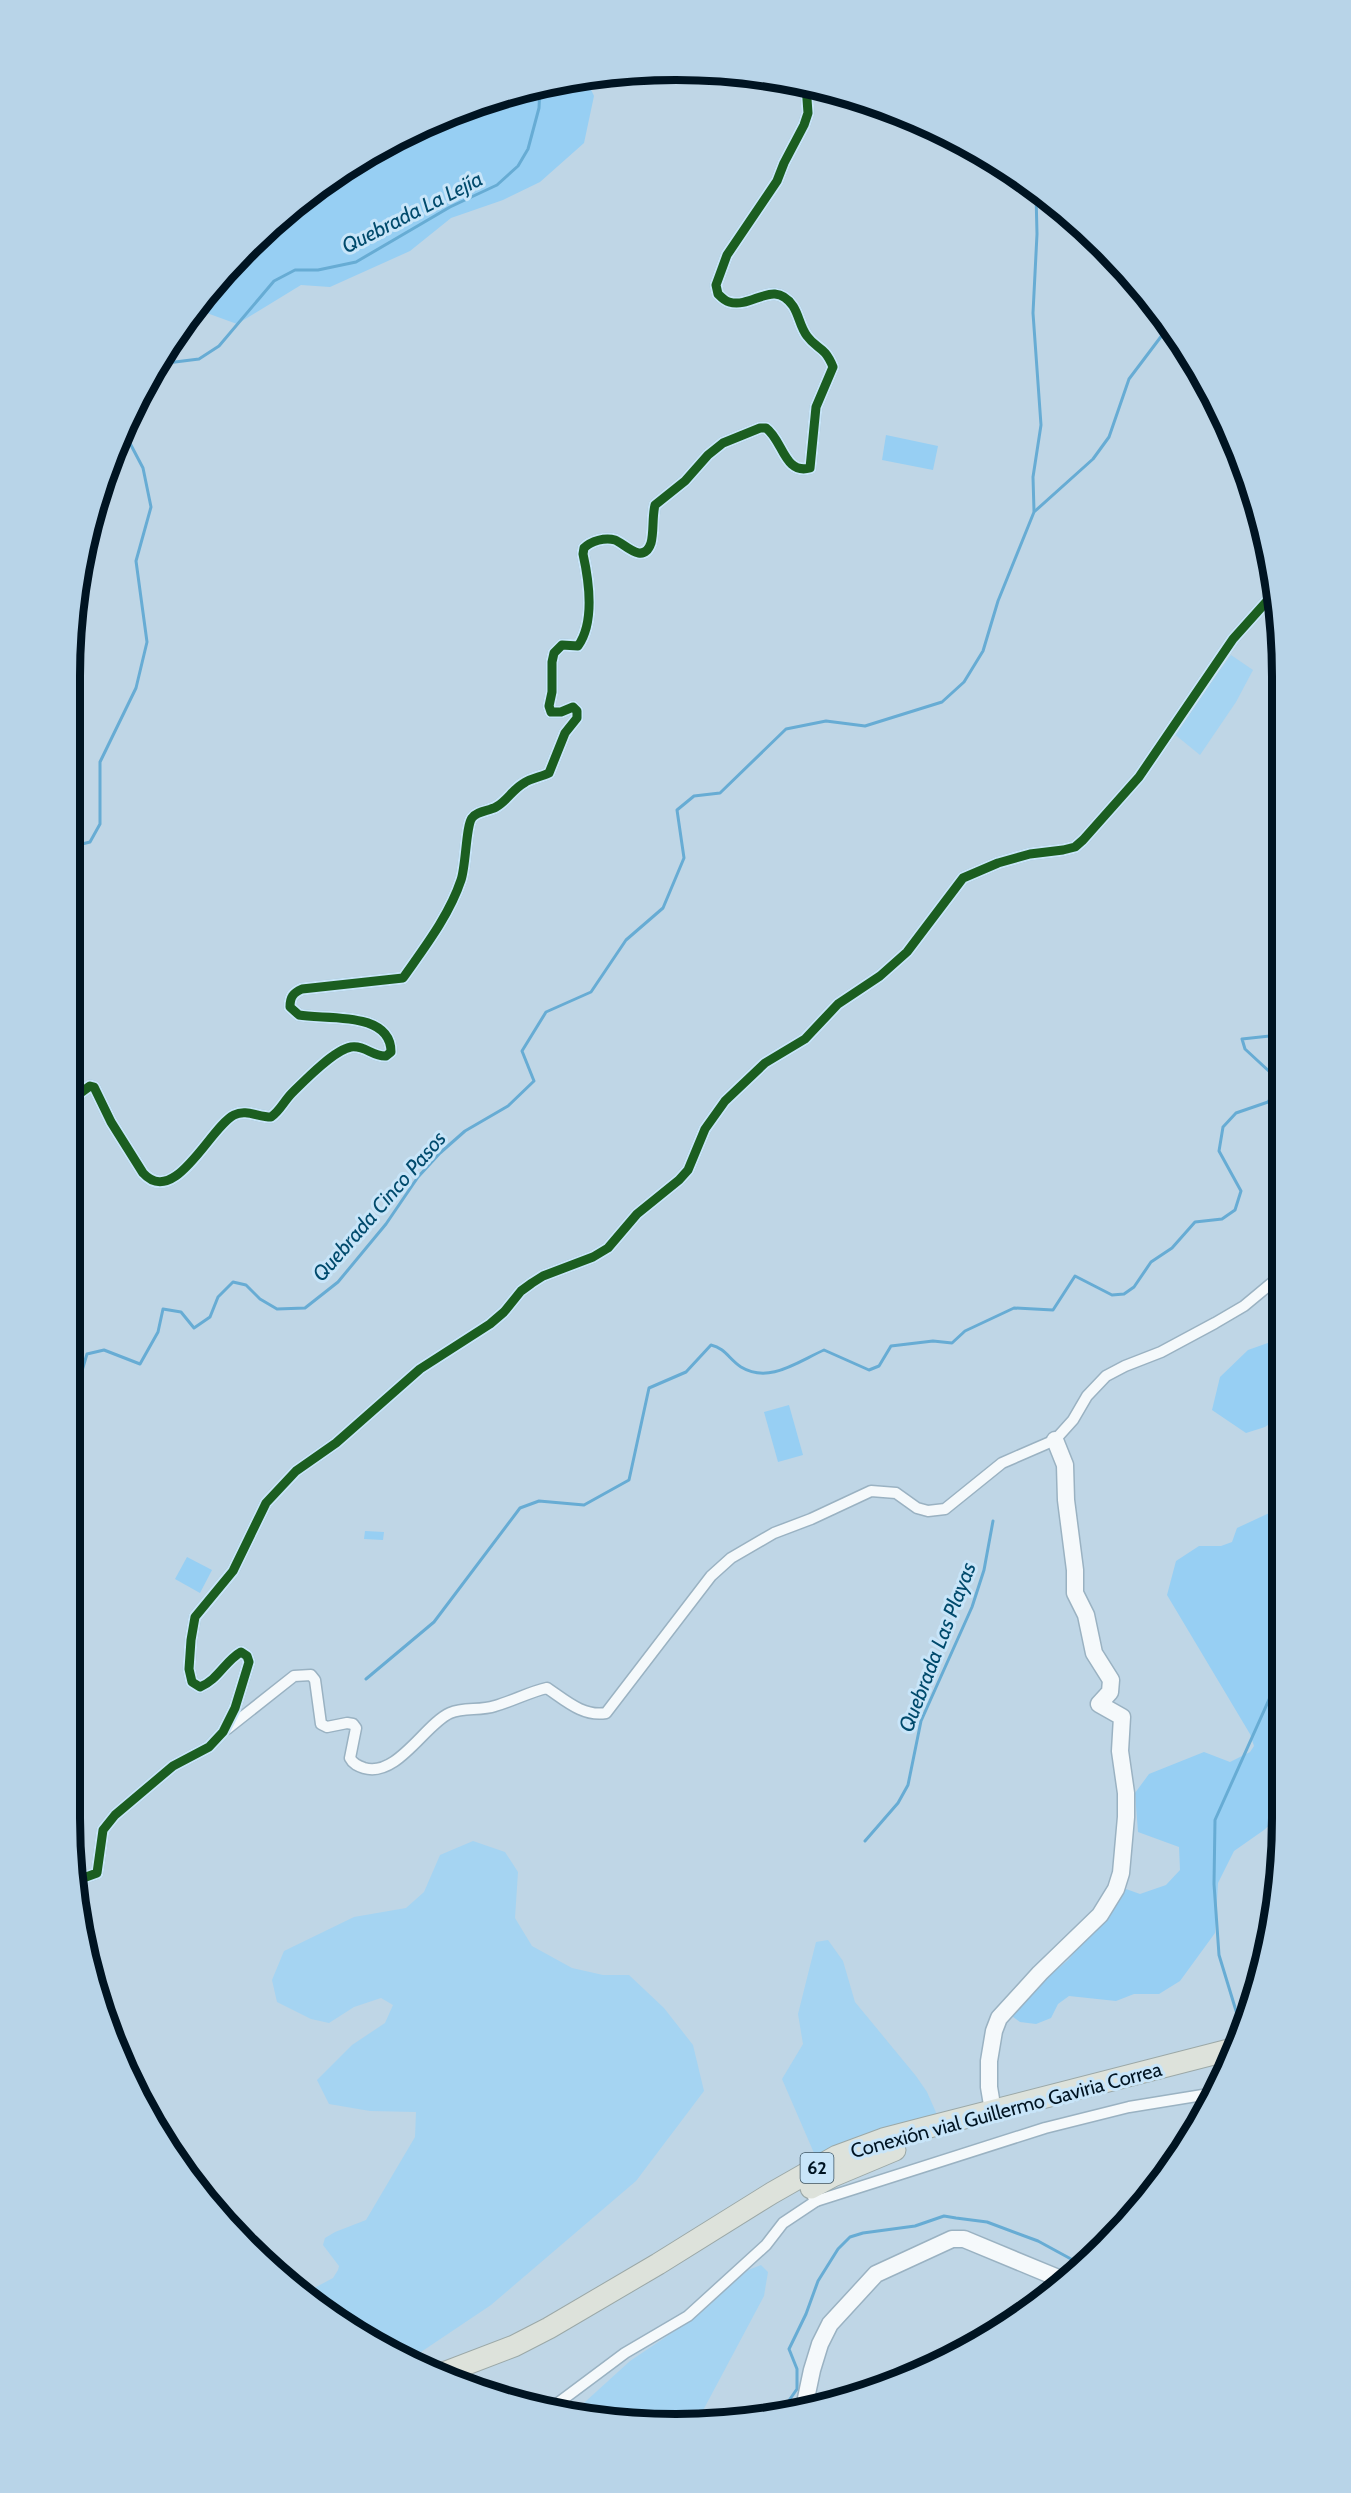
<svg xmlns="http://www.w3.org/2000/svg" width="1351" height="2493" font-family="Cabin,sans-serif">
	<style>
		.built { fill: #a5d4f2 }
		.green { fill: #97cff3 }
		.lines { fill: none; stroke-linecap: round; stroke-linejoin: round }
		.stream { stroke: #67acd4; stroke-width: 3 }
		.street-casing { stroke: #9ab2c2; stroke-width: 13 }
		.secondary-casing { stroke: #9ab2c2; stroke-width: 19 }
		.highway-casing { stroke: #9ba8a7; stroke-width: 23 }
		.street { stroke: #f5f9fb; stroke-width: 10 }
		.secondary { stroke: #f5f9fb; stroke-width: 16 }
		.highway { stroke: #dde2db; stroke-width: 21 }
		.cycleway-casing { stroke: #c8e5f9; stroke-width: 13 }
		.cycleway { stroke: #1b5e20; stroke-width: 9 }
		.labels { text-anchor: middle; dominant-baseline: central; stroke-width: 6; stroke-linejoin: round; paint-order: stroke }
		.shield { fill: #c8e5f9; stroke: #3c5362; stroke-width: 1.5 }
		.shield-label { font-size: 18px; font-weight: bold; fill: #001422 }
		.street-label { font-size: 20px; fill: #001422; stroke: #c8e5f9 }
		.water-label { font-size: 21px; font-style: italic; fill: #004a6c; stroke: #c8e5f9 }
		.rim { fill: none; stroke: #001422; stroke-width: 8 }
	</style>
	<rect width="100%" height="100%" fill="#bfd6e6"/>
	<!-- built -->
	<g class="built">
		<path d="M1231,655l22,15 -17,32 -36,53 -27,-22z"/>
		<path d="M473,1841l32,11 13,20 -3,46 17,28 40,22 31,7h26l35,33 29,37 11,46 -68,90 -145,124 -82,55 -70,-38 -36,-28 30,-16 5,-8 1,-4 -16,-21 2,-7 10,-6 31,-12 49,-83 1,-25 -46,-1 -41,-7 -12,-24 35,-35 33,-22 8,-18 -12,-7 -27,9 -25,16 -18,-4 -34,-17 -5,-22 12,-29 70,-34 52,-9 18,-16 16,-37z"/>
		<path d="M828,1940l15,21 12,41 61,74 11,16 11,25 -121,43 -35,-81 21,-35 -5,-30 18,-72z"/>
		<path d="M761,2265l7,7 -4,24 -65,122 -5,5h-59l-61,-11 56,-51 67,-45 51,-46z"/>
	</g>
	<!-- green -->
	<g class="green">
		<path d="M585,77l9,19 -10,47 -44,39 -37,18 -52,18 -41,33 -80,36 -29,-2 -64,39 -44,-16 83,-89 97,-69 108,-49z"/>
		<path d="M886,435l52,11 -5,24 -51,-10z"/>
		<path d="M1279,1339v78l-14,10 -19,6 -34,-23 8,-33 28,-27z"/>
		<path d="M789,1405l14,50 -25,7 -14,-50z"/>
		<path d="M1280,1508l1,307 -17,15 -30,21 -16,32 -3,50 -35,48 -21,13h-25l-18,7 -47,-5 -11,8 -7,14 -15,6 -16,-2 -11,-8 4,-7 55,-47 40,-48 11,-18 7,-5 14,5 26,-9 14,-15 -1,-23 -41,-15 -3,-39 14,-19 55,-22 26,10 20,-10 4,-6 -4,-12 -83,-139 9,-34 23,-15h22l11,-4 5,-14z"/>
		<path d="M365,1531l19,1 -1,8 -19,-1z"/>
		<path d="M187,1557l25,13 -12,23 -25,-14z"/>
	</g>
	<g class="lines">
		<!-- stream -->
		<g class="stream">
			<path d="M159,364l40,-5 20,-13 55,-65 21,-11h23l38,-8 94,-55 47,-22 21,-19 10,-17 11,-41 1,-21"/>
			<path d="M1034,511l-1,-34 8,-52 -8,-112 4,-79 -1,-41"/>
			<path d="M70,847l20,-5 10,-18v-62l36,-74 11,-46 -11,-81 15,-54 -8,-39 -20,-38"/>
			<path d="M69,1427l3,-23 15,-50 17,-4 36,14 18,-32 5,-23 18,3 13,16 16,-11 8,-20 15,-15 13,3 14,14 17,10 28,-1 33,-26 48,-58 32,-47 22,-24 25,-22 43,-25 26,-25 -12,-30 24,-39 45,-20 35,-52 37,-32 21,-50 -7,-48 17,-14 26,-3 66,-64 40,-8 39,5 77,-24 22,-20 19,-31 15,-50 36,-89 59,-53 16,-22 20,-58 40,-53"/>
			<path d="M366,1679l68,-57 86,-114 19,-7 45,4 45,-25 20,-92 37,-16 25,-27c14,3 18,14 30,22 28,17 56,-5 83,-17l45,20 10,-4 12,-20 42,-5 19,2 13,-12 49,-23 39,2 22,-34 37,19 12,-1 10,-7 17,-25 21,-14 23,-26 27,-3 13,-9 6,-19 -22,-40 4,-24 13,-14 32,-11 9,-12 -5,-16 -27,-25 -3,-10 36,-4"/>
			<path d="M865,1841l33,-38 10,-18 13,-64 51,-114 12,-37 9,-49"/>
			<path d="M1237,2014l-18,-59 -5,-71 1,-64 65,-145"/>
			<path d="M781,2412l16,-23v-20l-8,-20 17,-35 12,-33 20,-32 12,-12 13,-4 52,-7 29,-10 12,2 31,4 51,19 44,24"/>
		</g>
		<!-- street casing -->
		<g class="street-casing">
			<g id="street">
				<path d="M70,1110l9,-16 11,-8 4,1 17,35 32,51c32,35 67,-46 91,-58 12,-6 24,2 37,2 9,-6 13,-16 21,-24 13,-13 42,-43 59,-46 14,-2 22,10 35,9l5,-4c0,-42 -67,-32 -92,-37l-9,-8c0,-10 3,-14 12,-18l101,-11c21,-30 46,-62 58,-98 5,-14 5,-55 11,-62 5,-7 17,-7 24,-11 11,-6 17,-18 28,-24 7,-5 17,-6 25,-10l16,-40 12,-15v-7l-4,-4 -12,5h-10l-2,-6 3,-14v-30l2,-9 8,-8 16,1c17,-24 11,-65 5,-92l1,-6c7,-7 21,-11 31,-8 9,3 28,26 36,3 3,-11 1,-26 4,-38l30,-24 23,-26 15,-12 37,-15h6c17,12 18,47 44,40l6,-61 17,-40c-9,-22 -16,-17 -26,-31 -7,-9 -8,-21 -14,-30 -20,-28 -40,3 -64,-4 -4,-1 -8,-5 -11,-8l-2,-9 11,-30 50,-74 7,-18 20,-38 4,-12 -2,-28"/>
				<path d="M227,1729l67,-53 17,-1 4,5 6,44 6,3 20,-4 6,1 3,4 -6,30c3,6 8,8 14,10 33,10 61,-44 86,-55 14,-6 30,-2 45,-7 18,-5 34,-14 52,-18 18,12 36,29 59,25l105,-137 20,-18 43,-25 37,-14 60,-28 25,2 21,15 11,3 17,-2 57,-46 53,-23 18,-20 14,-24 19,-20 19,-10 36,-14 54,-29 29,-17 35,-29"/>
				<path d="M75,1881l22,-8 6,-43 12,-15 58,-49 36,-19 14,-15 12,-24 14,-46 -2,-6 -6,-4c-16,9 -23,28 -41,35l-8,-5 -3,-13 2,-29 4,-23 38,-46 33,-68 30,-32 40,-28 84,-74 70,-45 14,-12 17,-21 11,-8 11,-7 50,-19 15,-9 29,-34 42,-34 9,-10 17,-41 20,-28 40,-38 40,-24 33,-35 42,-28 27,-24 56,-74 35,-15 32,-9 33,-4 12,-3 8,-7 56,-63 94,-138 43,-48"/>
				<path d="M816,2201l229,-73 84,-21 86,-14"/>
				<path d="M550,2409l75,-56 63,-37 78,-71 17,-22 33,-22 -3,-4"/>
			</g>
		</g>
		<!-- secondary casing -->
		<g class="secondary-casing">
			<g id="secondary">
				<path d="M993,2111l-4,-24v-26l5,-30 5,-13 41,-45 60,-58 16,-26 5,-16 5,-56v-24l-6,-42 2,-34 -23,-13 11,-12 1,-12 -17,-27 -8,-38 -11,-22v-23l-9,-70 -1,-35 -10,-25"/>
				<path d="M804,2408l8,-38 8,-26 10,-20 46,-50 76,-35h12l99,41"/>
			</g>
		</g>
		<!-- highway casing -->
		<g class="highway-casing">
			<g id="highway">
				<path d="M811,2188l22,-12 62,-26"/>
				<path d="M438,2375l76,-29 35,-18 109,-64 114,-71 65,-37 46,-17 46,-12 304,-78"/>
			</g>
		</g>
		<!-- street -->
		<use href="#street" class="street"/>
		<!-- secondary -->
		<use href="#secondary" class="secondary"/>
		<!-- highway -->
		<use href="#highway" class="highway"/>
		<!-- cycleway casing -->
		<g class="cycleway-casing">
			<g id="cycleway">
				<path d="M70,1110l9,-16 11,-8 4,1 17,35 32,51c32,35 67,-46 91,-58 12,-6 24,2 37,2 9,-6 13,-16 21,-24 13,-13 42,-43 59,-46 14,-2 22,10 35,9l5,-4c0,-42 -67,-32 -92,-37l-9,-8c0,-10 3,-14 12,-18l101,-11c21,-30 46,-62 58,-98 5,-14 5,-55 11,-62 5,-7 17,-7 24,-11 11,-6 17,-18 28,-24 7,-5 17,-6 25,-10l16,-40 12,-15v-7l-4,-4 -12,5h-10l-2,-6 3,-14v-30l2,-9 8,-8 16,1c17,-24 11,-65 5,-92l1,-6c7,-7 21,-11 31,-8 9,3 28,26 36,3 3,-11 1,-26 4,-38l30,-24 23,-26 15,-12 37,-15h6c17,12 18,47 44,40l6,-61 17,-40c-9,-22 -16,-17 -26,-31 -7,-9 -8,-21 -14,-30 -20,-28 -40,3 -64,-4 -4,-1 -8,-5 -11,-8l-2,-9 11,-30 50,-74 7,-18 20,-38 4,-12 -2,-28"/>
				<path d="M75,1881l22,-8 6,-43 12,-15 58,-49 36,-19 14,-15 12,-24 14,-46 -2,-6 -6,-4c-16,9 -23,28 -41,35l-8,-5 -3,-13 2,-29 4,-23 38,-46 33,-68 30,-32 40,-28 84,-74 70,-45 14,-12 17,-21 11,-8 11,-7 50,-19 15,-9 29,-34 42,-34 9,-10 17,-41 20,-28 40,-38 40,-24 33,-35 42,-28 27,-24 56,-74 35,-15 32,-9 33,-4 12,-3 8,-7 56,-63 94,-138 43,-48"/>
			</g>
		</g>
		<!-- cycleway -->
		<use href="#cycleway" class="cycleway"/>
	</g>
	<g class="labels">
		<!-- shield labels -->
		<rect class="shield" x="800.5" y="2153" width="33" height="30" rx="4.5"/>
		<g class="shield-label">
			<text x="817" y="2168">62</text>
		</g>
		<!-- street labels -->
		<g class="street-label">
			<text transform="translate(1006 2110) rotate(-15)">Conexión vial Guillermo Gaviria Correa</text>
		</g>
		<!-- water labels -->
		<g class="water-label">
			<text transform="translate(412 212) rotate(-27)">Quebrada La Lejía</text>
			<text transform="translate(379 1206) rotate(-49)">Quebrada Cinco Pasos</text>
			<text transform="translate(937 1647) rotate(-69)">Quebrada Las Playas</text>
		</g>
	</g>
	<!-- crop -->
	<path d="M0 0H1351V2493H0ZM676 80H676A596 596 0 0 1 1272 676V1818A596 596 0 0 1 676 2414H676A596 596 0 0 1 80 1818V676A596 596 0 0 1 676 80Z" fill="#b8d4e8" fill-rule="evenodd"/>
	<path class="rim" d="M676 80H676A596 596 0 0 1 1272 676V1818A596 596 0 0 1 676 2414H676A596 596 0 0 1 80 1818V676A596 596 0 0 1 676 80Z"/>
</svg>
